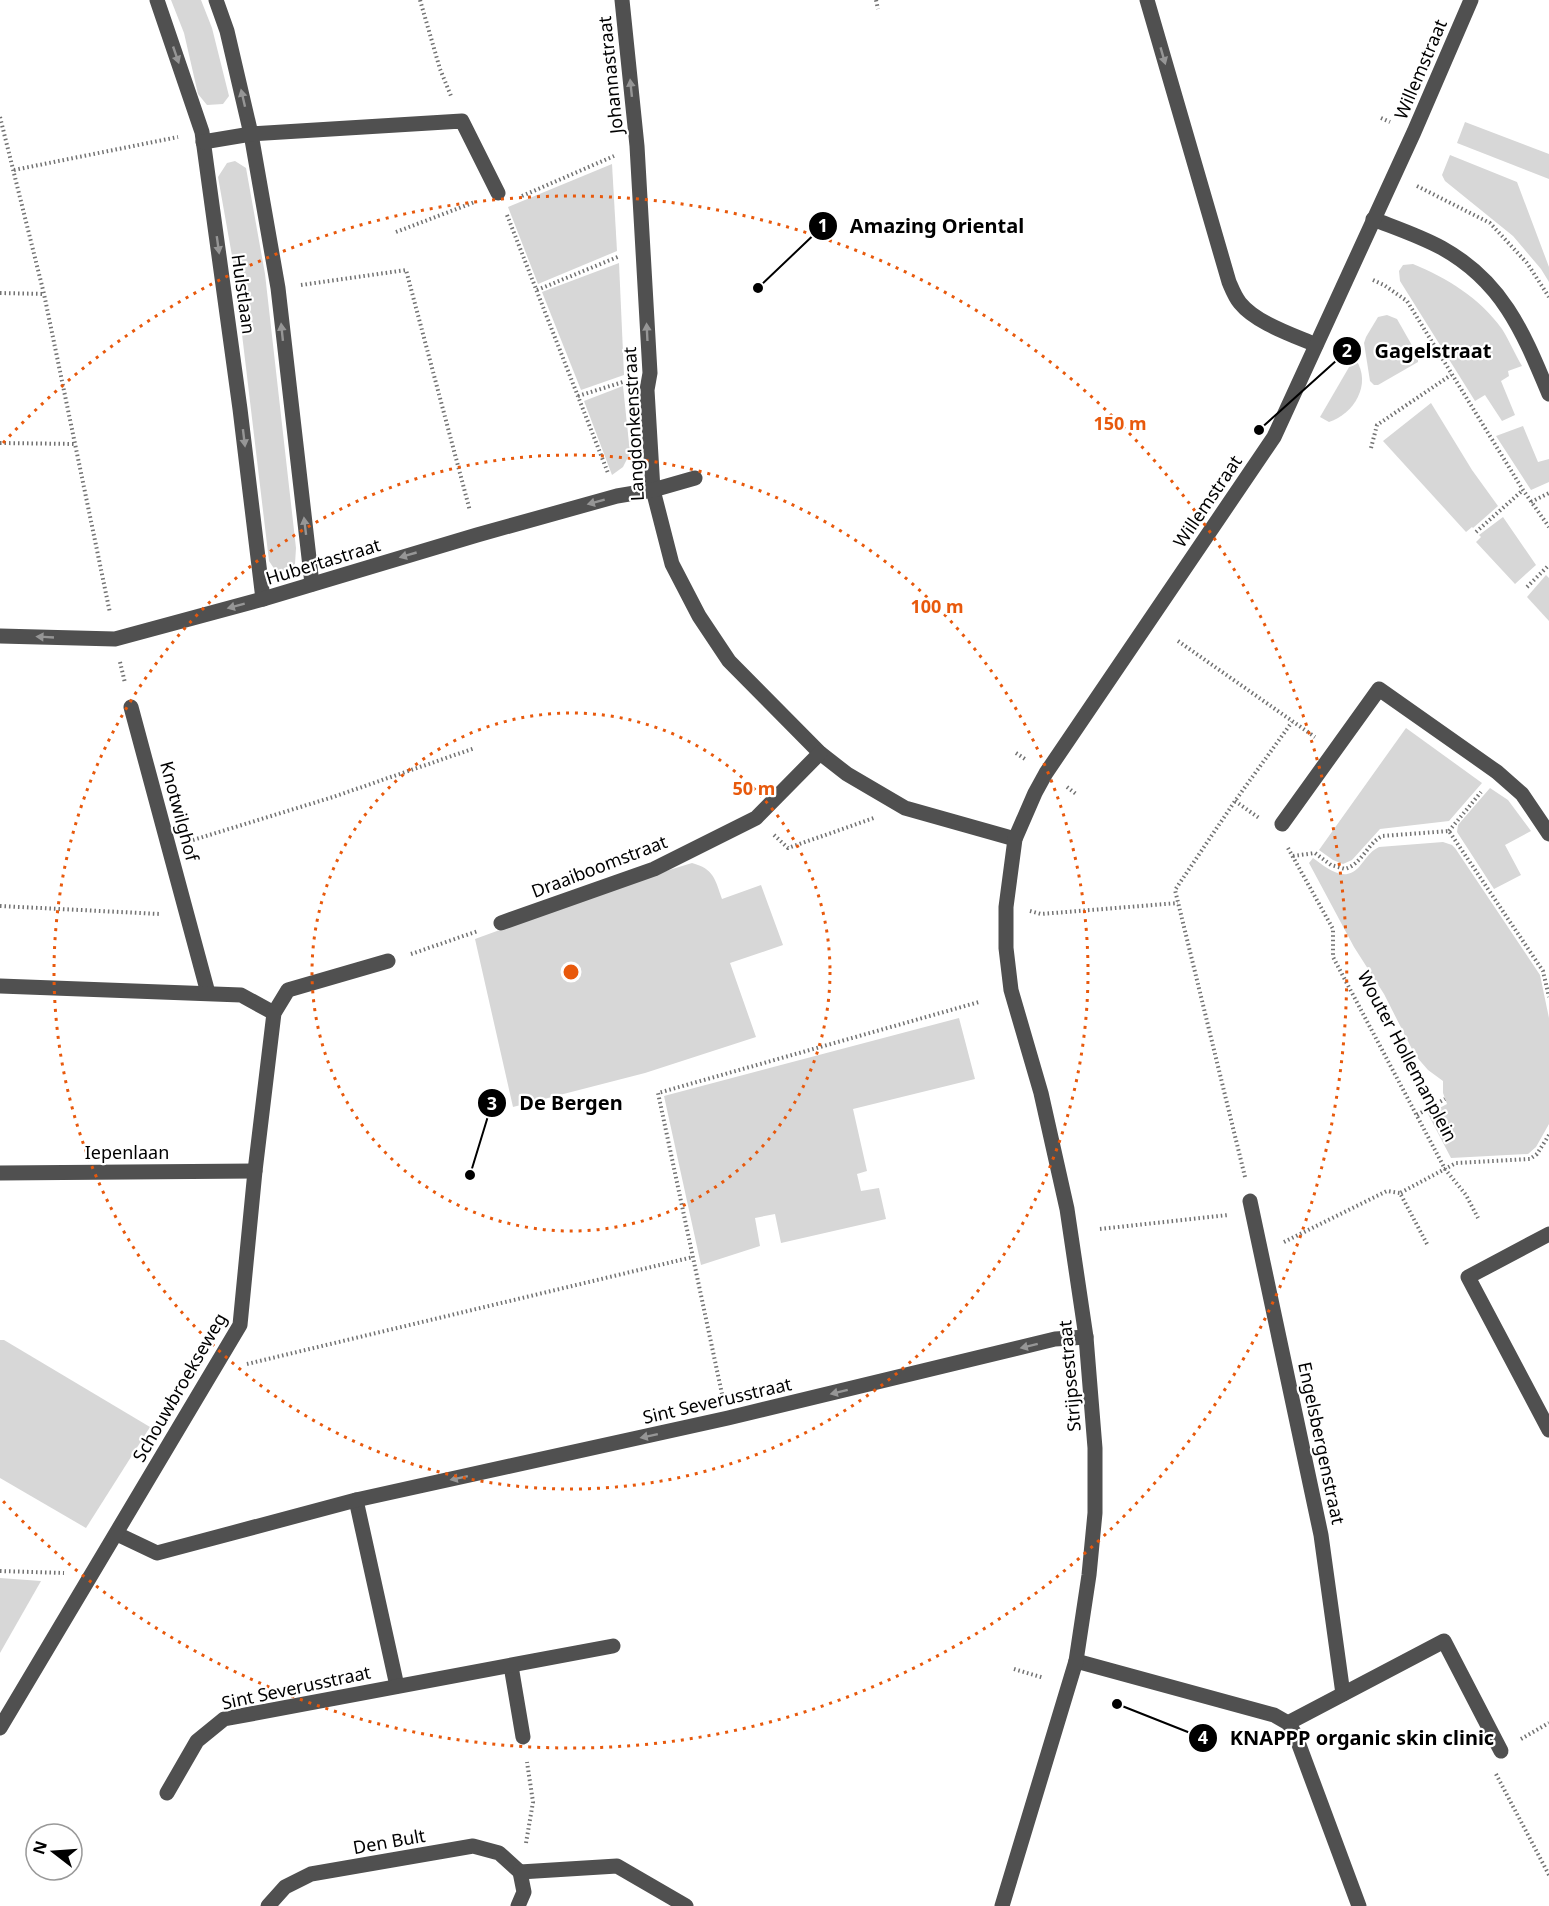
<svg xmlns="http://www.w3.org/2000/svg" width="1549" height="1906" font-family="'Noto Sans',sans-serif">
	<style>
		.green { fill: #d7d7d7 }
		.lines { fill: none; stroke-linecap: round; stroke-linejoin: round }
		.path { stroke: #727272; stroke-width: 4; stroke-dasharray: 1.5 3; stroke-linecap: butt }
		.minor { stroke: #505050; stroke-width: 15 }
		.oneway { fill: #969696 }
		.ring { fill: none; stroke: #e8590c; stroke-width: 3; stroke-dasharray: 3 6 }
		.labels { text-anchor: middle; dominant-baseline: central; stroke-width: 4.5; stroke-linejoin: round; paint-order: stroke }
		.street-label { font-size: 18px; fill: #000; stroke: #fff }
		.centre { fill: #e8590c; stroke: #fff; stroke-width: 3 }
		.ring-label { font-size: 18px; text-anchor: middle; font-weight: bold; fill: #e8590c; stroke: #fff; stroke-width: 4.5; stroke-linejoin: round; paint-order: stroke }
		.leader { fill: none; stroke: #000; stroke-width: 2 }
		.callout-dot { fill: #000; stroke: #fff; stroke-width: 2 }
		.mark-label { font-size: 18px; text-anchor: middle; font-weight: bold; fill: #fff }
		.callout-label { font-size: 20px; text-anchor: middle; font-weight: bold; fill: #000; stroke: #fff; stroke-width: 4.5; stroke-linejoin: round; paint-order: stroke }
	</style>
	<rect width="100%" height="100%" fill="#fff"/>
	<!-- green -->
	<g class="green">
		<path d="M171,0h30l11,28 17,68 -6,8 -16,1 -9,-11 -14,-61z"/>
		<path d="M1465,122l84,32v25l-92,-36z"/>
		<path d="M1450,155l67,27 32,85v15l-8,-13 -28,-33 -68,-55 -3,-6z"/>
		<path d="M235,161l11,7 19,106 31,274 -1,16 -9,7 -11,-1 -6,-9 -35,-294 -16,-90 9,-14z"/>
		<path d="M612,164l5,87 -79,33 -30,-77z"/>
		<path d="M619,263l5,112 -43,15 -39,-98z"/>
		<path d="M1413,264c34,14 67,34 89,65 7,11 13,25 20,37l-14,5 1,5 -8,5 14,34 -13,6 -17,-26 -10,6 -75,-120 -1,-10 4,-6z"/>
		<path d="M1387,315l10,4 21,37v6l-40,23h-4l-4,-4 -6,-38 2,-6 12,-20z"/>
		<path d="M1356,360c16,24 -2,54 -27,62l-9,-5 32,-55z"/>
		<path d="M623,386l7,67 -7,14 -11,8 -28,-74z"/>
		<path d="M1431,403l41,67 26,36 -25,22 -1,-1 -6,5 -83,-91z"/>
		<path d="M1523,426l15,36 11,-3v23l-18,8 -35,-54z"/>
		<path d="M1503,517l33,48 -21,19 -39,-42 5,-5 -2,-2z"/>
		<path d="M1546,575l3,3v43l-22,-24z"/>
		<path d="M1406,728l76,55 -33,38 -69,8 -28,31 -9,4 -10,-4 -14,-10z"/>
		<path d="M1490,788l18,12 23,31 -26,14 16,30 -27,14 -37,-57 1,-7z"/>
		<path d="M1443,842l9,3 3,3 85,127 9,43v106l-13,23 -8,7 -77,4 -23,-44 19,-10 -4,-11v-12l-15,-11 -13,-15 -31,-61 -30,-47 -45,-84 4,-5c13,9 31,26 46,9 7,-8 10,-15 20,-20z"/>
		<path d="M692,863c22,6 23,16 30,36l39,-14 22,60 -53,18 26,74 -111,36 -132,34 -38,-168 168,-61z"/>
		<path d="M959,1018l16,61 -122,30 14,62 -10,3 4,17 18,-3 7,31 -105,24 -6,-29 -20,4 5,28 -59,19 -37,-169z"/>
		<path d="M0,1340h4l146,87 -64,101 -86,-50z"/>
		<path d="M0,1578l41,3 -41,72z"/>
	</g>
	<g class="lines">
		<!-- path -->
		<g class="path">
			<path d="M420,0l20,69 11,27"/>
			<path d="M876,0l2,9"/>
			<path d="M0,117l44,177 66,319"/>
			<path d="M1381,118l9,4"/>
			<path d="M14,170l164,-33"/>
			<path d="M1417,186l73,37 37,40 22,34"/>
			<path d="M522,196l92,-40"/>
			<path d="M507,215l101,258"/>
			<path d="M396,232l79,-30"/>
			<path d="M1373,280l11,5 23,16 116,189 26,37"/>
			<path d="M301,285l105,-15 64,241"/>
			<path d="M537,290l83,-34"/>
			<path d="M0,293l44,1"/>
			<path d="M578,396l45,-14"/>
			<path d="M0,443l76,1"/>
			<path d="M1371,448l6,-23 74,-50"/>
			<path d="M1531,502l18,-9"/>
			<path d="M1476,532l47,-42"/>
			<path d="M1527,587l22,-22"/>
			<path d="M1178,641l137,96"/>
			<path d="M120,662l5,21"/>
			<path d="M1016,753l9,6"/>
			<path d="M1067,787l9,7"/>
			<path d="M1235,801l24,17"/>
			<path d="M1449,831l32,-39"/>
			<path d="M774,835l14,13 86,-30"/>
			<path d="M193,840l140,-43 142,-49"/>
			<path d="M1288,848l45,81v28l112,212 21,26 12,23"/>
			<path d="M1293,856l22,-3 16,12 14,4c17,-5 22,-25 37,-33l67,-5 94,140 6,26"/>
			<path d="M0,906l160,8"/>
			<path d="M1030,911l11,3 137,-11"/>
			<path d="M411,954l67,-23"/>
			<path d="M1417,1115l28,-16"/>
			<path d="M1245,1177l-70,-287 60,-89 57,-79"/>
			<path d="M1100,1229l128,-14"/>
			<path d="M1284,1242l103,-51 13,2"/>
			<path d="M1427,1244l-27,-51 56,-30 74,-4 7,-5 12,-19"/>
			<path d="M247,1364l446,-107"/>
			<path d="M722,1394l-64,-301 321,-91"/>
			<path d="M0,1571l64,2"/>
			<path d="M1014,1669l30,9"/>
			<path d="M1521,1739l28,-16"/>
			<path d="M1496,1774l53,101"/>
			<path d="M526,1843l7,-41 -6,-40"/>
		</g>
		<!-- minor -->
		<g class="minor">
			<path d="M157,0l45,132 38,277 23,190"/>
			<path d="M216,0l11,31 24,103 27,154 34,296"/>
			<path d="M622,0l15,146 13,227 -3,17 6,100 19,74 27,52 30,45 91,92 27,21 58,34 110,31"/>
			<path d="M1147,0l82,282c3,7 6,15 11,21 16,20 53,32 76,42"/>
			<path d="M203,142l48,-8 211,-13 36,72"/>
			<path d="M1373,219c23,9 47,17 69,29 61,34 81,84 107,146"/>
			<path d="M0,636l115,3 148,-40 214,-64 140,-39 36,-6 42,-12"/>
			<path d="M131,707l77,286"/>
			<path d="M1282,824l97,-135 118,83 25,22 27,40"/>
			<path d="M501,923l153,-54 102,-51 64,-65"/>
			<path d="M0,986l241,9 33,18"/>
			<path d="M0,1173l255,-2"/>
			<path d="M1250,1201l71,334 22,159"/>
			<path d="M1549,1234l-81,43 81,153"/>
			<path d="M356,1500l41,186"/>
			<path d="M117,1534l40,19 199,-53 372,-82 327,-79 31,-2"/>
			<path d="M1076,1661l198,54 14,8 7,11 64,172"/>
			<path d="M511,1666l12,71"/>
			<path d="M1288,1723l156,-82 57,110"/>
			<path d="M0,1728l240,-403 15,-154 19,-158 14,-23 100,-29"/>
			<path d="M167,1793l30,-52 27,-22 389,-73"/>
			<path d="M268,1906l17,-19 26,-13 162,-28 26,7 21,19"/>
			<path d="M518,1906l6,-14 -4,-20 97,-6 69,40"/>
			<path d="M1002,1906l74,-245 13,-86 6,-62v-65l-9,-111 -19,-128 -26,-116 -30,-103 -5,-42v-41l9,-68 20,-46 11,-20 228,-336 140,-305 57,-132"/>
		</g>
	</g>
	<!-- one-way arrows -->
	<defs><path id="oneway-solid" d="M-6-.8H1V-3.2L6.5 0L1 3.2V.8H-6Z" transform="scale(1.5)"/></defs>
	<g class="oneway">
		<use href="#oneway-solid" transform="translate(176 55) rotate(71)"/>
		<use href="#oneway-solid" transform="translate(1163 56) rotate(74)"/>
		<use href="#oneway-solid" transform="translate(631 88) rotate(-96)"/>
		<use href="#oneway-solid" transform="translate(243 98) rotate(-103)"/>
		<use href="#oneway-solid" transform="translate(218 245) rotate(82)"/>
		<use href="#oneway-solid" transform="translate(282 332) rotate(-96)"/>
		<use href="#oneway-solid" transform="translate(647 332) rotate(-93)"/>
		<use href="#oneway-solid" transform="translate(244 438) rotate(83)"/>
		<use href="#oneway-solid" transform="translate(596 502) rotate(165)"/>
		<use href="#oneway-solid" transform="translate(305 526) rotate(-97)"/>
		<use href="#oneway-solid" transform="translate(408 555) rotate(164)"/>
		<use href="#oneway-solid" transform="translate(236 606) rotate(165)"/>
		<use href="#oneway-solid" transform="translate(45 637) rotate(-177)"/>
		<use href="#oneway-solid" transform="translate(1029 1346) rotate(166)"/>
		<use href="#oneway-solid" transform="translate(839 1392) rotate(166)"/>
		<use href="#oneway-solid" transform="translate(649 1436) rotate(168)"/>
		<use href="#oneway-solid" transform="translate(459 1478) rotate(168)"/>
	</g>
	<!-- distance rings -->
	<g class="ring">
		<circle cx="571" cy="972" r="259"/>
		<circle cx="571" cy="972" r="517"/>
		<path d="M3 443A776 776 0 1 1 3 1501"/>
	</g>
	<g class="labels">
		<!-- street labels -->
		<g class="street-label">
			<text transform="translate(1420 69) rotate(-67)">Willemstraat</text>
			<text transform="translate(610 75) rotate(-96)">Johannastraat</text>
			<text transform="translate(244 294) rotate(82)">Hulstlaan</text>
			<text transform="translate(633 424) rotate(-93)">Langdonkenstraat</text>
			<text transform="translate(1207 501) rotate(-56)">Willemstraat</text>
			<text transform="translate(323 561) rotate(-17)">Hubertastraat</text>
			<text transform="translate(180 811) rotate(75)">Knotwilghof</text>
			<text transform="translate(599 866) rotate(-21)">Draaiboomstraat</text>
			<text transform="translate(1408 1056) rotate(62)">Wouter Hollemanplein</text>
			<text x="127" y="1152">Iepenlaan</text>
			<text transform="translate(1069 1376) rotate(-95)">Strijpsestraat</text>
			<text transform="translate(179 1387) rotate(-60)">Schouwbroekseweg</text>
			<text transform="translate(717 1400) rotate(-13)">Sint Severusstraat</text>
			<text transform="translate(1322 1443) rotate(78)">Engelsbergenstraat</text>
			<text transform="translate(296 1687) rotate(-12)">Sint Severusstraat</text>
			<text transform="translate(389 1841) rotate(-10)">Den Bult</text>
		</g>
	</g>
	<circle cx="571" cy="972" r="9" class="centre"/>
	<g class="ring-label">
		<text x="1120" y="430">150 m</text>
		<text x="937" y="613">100 m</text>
		<text x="754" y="795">50 m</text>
	</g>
	<!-- callouts -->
	<path class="leader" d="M758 288L823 226M1259 430L1347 351M470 1175L492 1103M1117 1704L1203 1738"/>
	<g class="callout-dot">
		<circle cx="758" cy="288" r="6"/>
		<circle cx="1259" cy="430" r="6"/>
		<circle cx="470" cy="1175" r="6"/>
		<circle cx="1117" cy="1704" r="6"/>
		<circle cx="823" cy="226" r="15"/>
		<circle cx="1347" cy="351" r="15"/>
		<circle cx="492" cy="1103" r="15"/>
		<circle cx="1203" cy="1738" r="15"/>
	</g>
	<g class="mark-label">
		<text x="823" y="232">1</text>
		<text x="1347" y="357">2</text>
		<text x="492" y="1110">3</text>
		<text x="1203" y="1744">4</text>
	</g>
	<g class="callout-label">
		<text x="937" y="233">Amazing Oriental</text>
		<text x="1433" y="358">Gagelstraat</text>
		<text x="571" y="1110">De Bergen</text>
		<text x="1362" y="1745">KNAPPP organic skin clinic</text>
	</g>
	<!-- north arrow -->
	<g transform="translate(54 1852) rotate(287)"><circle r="28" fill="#ffffff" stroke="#999999" stroke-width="1.5"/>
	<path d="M0-4.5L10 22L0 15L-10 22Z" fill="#000000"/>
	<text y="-9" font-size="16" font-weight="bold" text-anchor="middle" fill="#000000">N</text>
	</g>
</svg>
